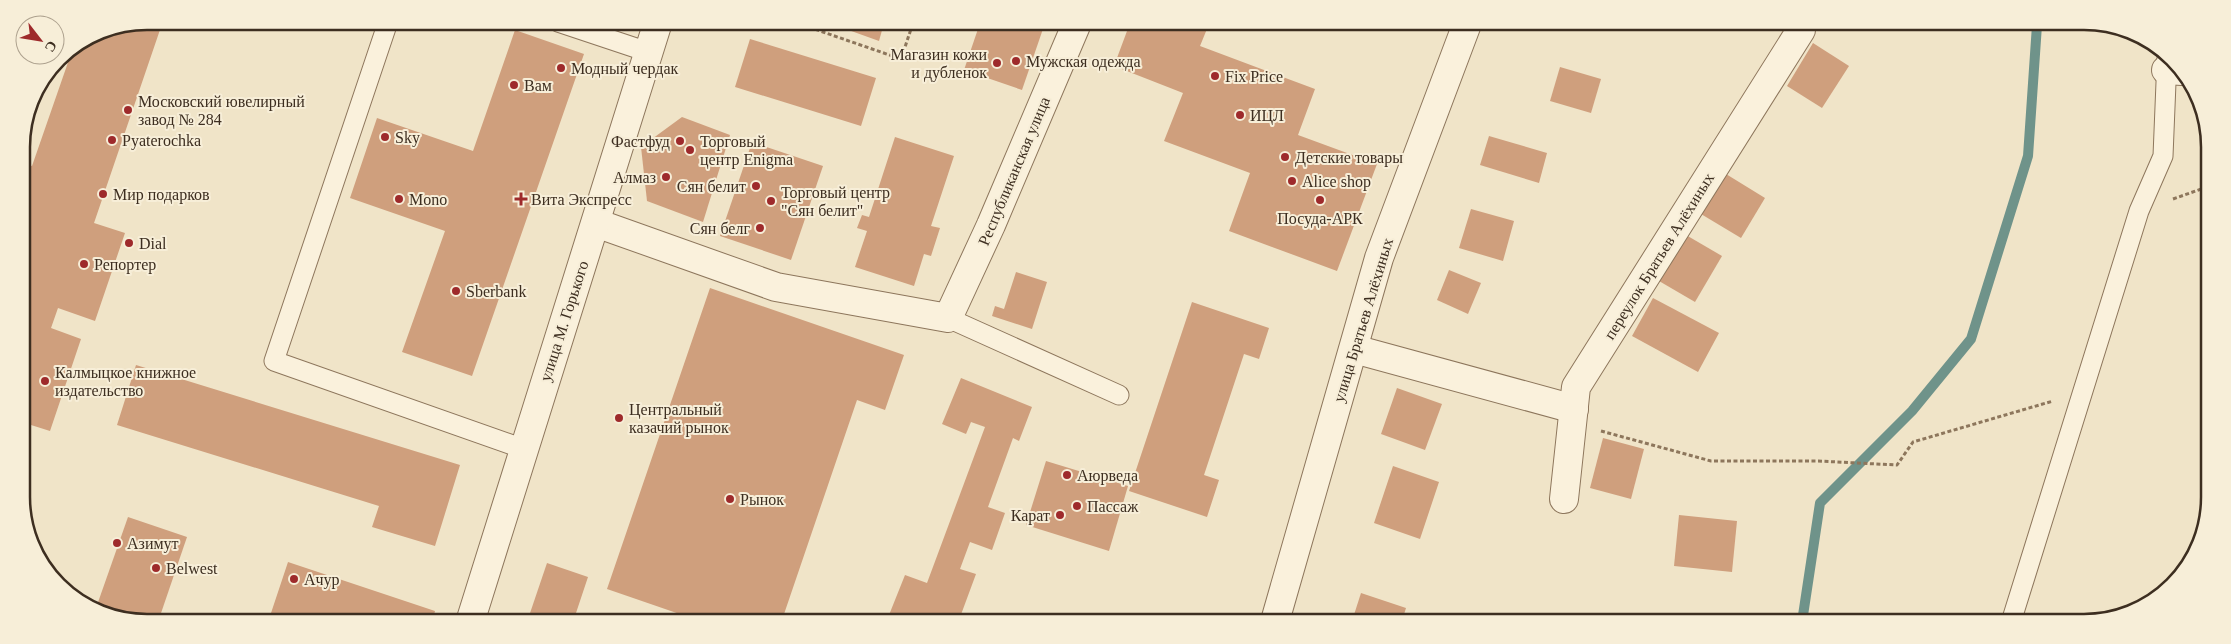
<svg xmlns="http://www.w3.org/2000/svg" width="2231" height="644" font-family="Georgia,serif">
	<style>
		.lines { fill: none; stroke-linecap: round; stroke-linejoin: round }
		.stream { stroke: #6f938a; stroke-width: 10 }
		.building { fill: #cf9f7d }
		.lane-casing { stroke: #8d765c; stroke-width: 21 }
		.street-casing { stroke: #8d765c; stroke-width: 30 }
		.path { stroke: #8d765c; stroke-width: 3; stroke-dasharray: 4 2.5; stroke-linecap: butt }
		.lane { stroke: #faf1dc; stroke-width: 19 }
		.street { stroke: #faf1dc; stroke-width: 28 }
		.poi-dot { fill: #9e2a2b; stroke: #f7eed8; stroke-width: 2 }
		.labels { text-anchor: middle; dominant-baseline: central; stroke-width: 4; stroke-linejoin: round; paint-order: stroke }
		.poi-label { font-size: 16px; fill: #3d2e20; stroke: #f7eed8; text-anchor: start }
		.street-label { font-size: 16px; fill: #3d2e20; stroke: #f7eed8 }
		.rim { fill: none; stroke: #3d2e20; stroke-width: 2.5 }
	</style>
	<rect width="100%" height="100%" fill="#f0e4c8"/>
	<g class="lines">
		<!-- stream -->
		<path class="stream" d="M1802,622l18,-119 92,-92 59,-72 57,-183 9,-131"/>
	</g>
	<!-- building -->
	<g class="building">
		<path d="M147,21h16l-69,202 31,10 -30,88 -37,-13 -7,20 30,11 -31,92 -19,-6 -8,23 -1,-285 10,3 41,-118 26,-17z"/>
		<path d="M829,23h55l-5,18z"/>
		<path d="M980,23h65l-23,67 -58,-20z"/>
		<path d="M1130,23l79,1 -9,22 115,43 -17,46 79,29 -40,107 -108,-40 21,-58 -86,-32 19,-48 -69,-27z"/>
		<path d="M515,30l69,24 -112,322 -70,-24 43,-121 -95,-33 27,-80 96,33z"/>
		<path d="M750,39l126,39 -15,48 -126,-39z"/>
		<path d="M1813,43l36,23 -27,42 -35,-22z"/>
		<path d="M1560,67l41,12 -10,34 -41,-12z"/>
		<path d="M682,117l48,18 -27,87 -56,-21 -6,-54z"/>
		<path d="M1489,136l58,17 -8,30 -59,-18z"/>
		<path d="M895,137l59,19 -23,70 9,2 -9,28 -7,-2 -10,32 -59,-19 12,-36 -10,-3 5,-13 7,2z"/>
		<path d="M752,142l71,24 -32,94 -71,-24z"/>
		<path d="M1726,174l39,24 -24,40 -40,-24z"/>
		<path d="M1471,209l43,12 -11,40 -44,-13z"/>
		<path d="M1686,235l36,21 -27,46 -36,-21z"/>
		<path d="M1449,270l32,13 -13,31 -31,-14z"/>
		<path d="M1016,272l31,10 -15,47 -40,-13 3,-10 9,3z"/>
		<path d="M710,288l194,67 -19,55 -28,-10 -75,220h-85l-90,-31z"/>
		<path d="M1653,298l66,35 -21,39 -66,-36z"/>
		<path d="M1192,302l77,26 -10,31 -15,-5 -40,121 15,5 -12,37 -78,-26z"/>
		<path d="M136,365l324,100 -25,81 -63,-19 7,-21 -262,-81z"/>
		<path d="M961,378l71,29 -13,34 -6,-3 -25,69 17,6 -13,37 -22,-8 -10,27 16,5 -17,46h-72l18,-45 22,8 58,-156 -14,-5 -5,12 -24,-10z"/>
		<path d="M1397,388l45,16 -17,46 -44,-16z"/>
		<path d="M1603,438l41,11 -13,50 -41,-11z"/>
		<path d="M1046,461l82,25 -19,65 -83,-26z"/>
		<path d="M1393,466l46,16 -19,57 -46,-16z"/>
		<path d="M1679,515l58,6 -5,51 -58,-6z"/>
		<path d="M128,517l59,20 -28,82h-44l-19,-11z"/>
		<path d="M288,562l147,49 -2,8h-164z"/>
		<path d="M547,563l41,14 -14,42h-46z"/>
		<path d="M1361,593l45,15 -4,13h-50z"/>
	</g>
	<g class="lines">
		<!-- lane casing -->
		<g class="lane-casing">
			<g id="lane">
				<path d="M388,22l-114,339 250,88"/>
				<path d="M558,22l90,30"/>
				<path d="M948,318l171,77"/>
				<path d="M2011,622l128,-411 24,-55 4,-98"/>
			</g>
		</g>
		<!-- street casing -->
		<g class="street-casing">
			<g id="street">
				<path d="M2166,70l16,1"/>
				<path d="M596,223l180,64 172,31 43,-93 86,-202"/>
				<path d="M1354,349l220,60"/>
				<path d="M1564,499l12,-112 225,-357"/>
				<path d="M471,619l187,-597"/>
				<path d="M1275,621l104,-363 88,-234"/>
			</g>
		</g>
		<!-- path -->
		<g class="path">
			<path d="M797,23l104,36 12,-36"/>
			<path d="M2173,199l34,-12"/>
			<path d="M1601,431l110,30h107l79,4 16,-23 140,-41"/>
		</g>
		<!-- lane -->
		<use href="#lane" class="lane"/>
		<!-- street -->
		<use href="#street" class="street"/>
	</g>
	<!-- markers -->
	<g class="poi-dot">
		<circle cx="1016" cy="61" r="5"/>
		<circle cx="997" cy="63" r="5"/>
		<circle cx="561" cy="68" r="5"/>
		<circle cx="1215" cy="76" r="5"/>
		<circle cx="514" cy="85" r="5"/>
		<circle cx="128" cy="110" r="5"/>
		<circle cx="1240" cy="115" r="5"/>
		<circle cx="385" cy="137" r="5"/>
		<circle cx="112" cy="140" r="5"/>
		<circle cx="680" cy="141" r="5"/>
		<circle cx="690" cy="150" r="5"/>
		<circle cx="1285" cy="157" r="5"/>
		<circle cx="666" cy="177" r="5"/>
		<circle cx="1292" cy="181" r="5"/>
		<circle cx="756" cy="186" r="5"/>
		<circle cx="103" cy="194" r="5"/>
		<circle cx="399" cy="199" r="5"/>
		<path d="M518.5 191.5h5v5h5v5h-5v5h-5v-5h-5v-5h5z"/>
		<circle cx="1320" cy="200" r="5"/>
		<circle cx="771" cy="201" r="5"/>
		<circle cx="760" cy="228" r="5"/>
		<circle cx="129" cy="243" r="5"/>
		<circle cx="84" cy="264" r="5"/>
		<circle cx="456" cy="291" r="5"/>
		<circle cx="45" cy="381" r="5"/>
		<circle cx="619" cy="418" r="5"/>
		<circle cx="1067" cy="475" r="5"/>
		<circle cx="730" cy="499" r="5"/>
		<circle cx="1077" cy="506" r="5"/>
		<circle cx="1060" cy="515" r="5"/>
		<circle cx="117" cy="543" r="5"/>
		<circle cx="156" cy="568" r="5"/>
		<circle cx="294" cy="579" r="5"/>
	</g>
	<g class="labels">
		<!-- poi labels -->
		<g class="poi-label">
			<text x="987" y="54" text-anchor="end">Магазин кожи<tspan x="987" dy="18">и дубленок</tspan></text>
			<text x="1026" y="61">Мужская одежда</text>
			<text x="571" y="68">Модный чердак</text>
			<text x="1225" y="76">Fix Price</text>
			<text x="524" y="85">Вам</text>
			<text x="138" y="101">Московский ювелирный<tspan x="138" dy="18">завод № 284</tspan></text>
			<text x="1250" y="115">ИЦЛ</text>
			<text x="395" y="137">Sky</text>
			<text x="122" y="140">Pyaterochka</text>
			<text x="670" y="141" text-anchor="end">Фастфуд</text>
			<text x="700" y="141">Торговый<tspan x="700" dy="18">центр Enigma</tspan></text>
			<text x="1295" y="157">Детские товары</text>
			<text x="656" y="177" text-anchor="end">Алмаз</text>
			<text x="1302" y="181">Alice shop</text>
			<text x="746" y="186" text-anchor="end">Сян белит</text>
			<text x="781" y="192">Торговый центр<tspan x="781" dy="18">"Сян белит"</tspan></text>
			<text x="113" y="194">Мир подарков</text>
			<text x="409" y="199">Mono</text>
			<text x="531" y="199">Вита Экспресс</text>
			<text x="1320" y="218" text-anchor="middle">Посуда-АРК</text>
			<text x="750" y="228" text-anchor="end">Сян белг</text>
			<text x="139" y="243">Dial</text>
			<text x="94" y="264">Репортер</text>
			<text x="466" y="291">Sberbank</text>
			<text x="55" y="372">Калмыцкое книжное<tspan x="55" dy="18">издательство</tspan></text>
			<text x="629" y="409">Центральный<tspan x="629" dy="18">казачий рынок</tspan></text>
			<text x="1077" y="475">Аюрведа</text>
			<text x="740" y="499">Рынок</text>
			<text x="1087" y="506">Пассаж</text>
			<text x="1050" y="515" text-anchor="end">Карат</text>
			<text x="127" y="543">Азимут</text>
			<text x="166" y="568">Belwest</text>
			<text x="304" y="579">Ачур</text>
		</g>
		<!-- street labels -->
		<g class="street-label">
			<text transform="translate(1014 171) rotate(-67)">Республиканская улица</text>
			<text transform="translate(1659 256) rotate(-58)">переулок Братьев Алёхиных</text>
			<text transform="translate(1363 320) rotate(-73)">улица Братьев Алёхиных</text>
			<text transform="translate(564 321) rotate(-72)">улица М. Горького</text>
		</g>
	</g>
	<!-- crop -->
	<path d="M0 0H2231V644H0ZM147 30H2084A117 117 0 0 1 2201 147V497A117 117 0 0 1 2084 614H147A117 117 0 0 1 30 497V147A117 117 0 0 1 147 30Z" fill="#f7eed8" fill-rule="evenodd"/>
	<path class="rim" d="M147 30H2084A117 117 0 0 1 2201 147V497A117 117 0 0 1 2084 614H147A117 117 0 0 1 30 497V147A117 117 0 0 1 147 30Z"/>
	<!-- north arrow -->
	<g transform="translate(40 40) rotate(121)"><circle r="24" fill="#f7eed8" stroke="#ada18e"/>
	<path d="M0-4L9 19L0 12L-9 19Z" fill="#9e2a2b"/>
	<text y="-8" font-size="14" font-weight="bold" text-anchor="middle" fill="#3d2e20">С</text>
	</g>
</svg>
